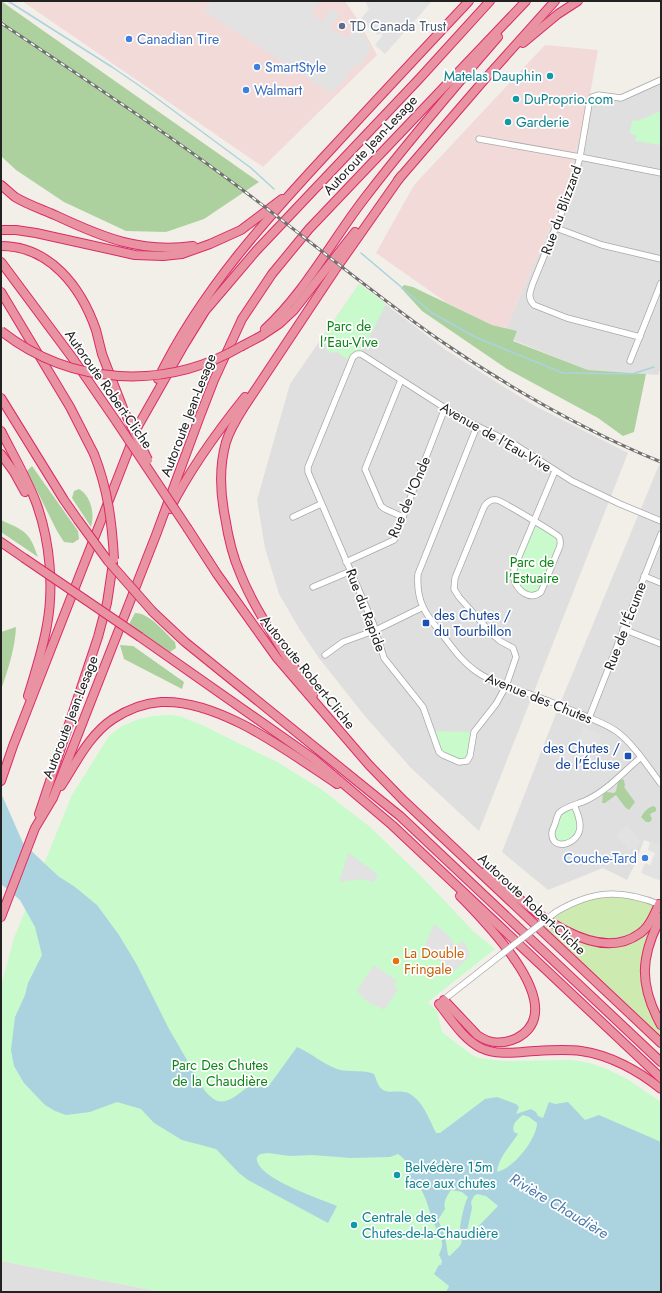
<svg xmlns="http://www.w3.org/2000/svg" width="662" height="1293" font-family="Jost,sans-serif">
	<style>
		.residential { fill: #e0dfdf }
		.commercial { fill: #f2dad9 }
		.grass { fill: #cdebb0 }
		.forest { fill: #add19e }
		.park { fill: #c8facc }
		.parking { fill: #e2e2e2 }
		.water { fill: #aad3df; fill-rule: evenodd }
		.lines { fill: none; stroke-linecap: round; stroke-linejoin: round }
		.stream { stroke: #aad3df; stroke-width: 1.5 }
		.minor-casing { stroke: #a9a9a9; stroke-width: 7 }
		.highway-casing { stroke: #dc2a67; stroke-width: 10 }
		.minor { stroke: #fff; stroke-width: 5.5 }
		.highway { stroke: #e892a2; stroke-width: 8 }
		.rail-casing { stroke: #707070; stroke-width: 3 }
		.rail { stroke: #fff; stroke-width: 1.5; stroke-dasharray: 4.5; stroke-linecap: butt }
		.minor-bridge-casing { stroke: #a9a9a9; stroke-width: 7; stroke-linecap: butt }
		.highway-bridge-casing { stroke: #dc2a67; stroke-width: 10; stroke-linecap: butt }
		.minor-bridge { stroke: #fff; stroke-width: 5.5 }
		.highway-bridge { stroke: #e892a2; stroke-width: 8 }
		.service-dot { fill: #5c6f8a; stroke: #fff; stroke-width: 1.5 }
		.shop-dot { fill: #3f7fe0; stroke: #fff; stroke-width: 1.5 }
		.culture-dot { fill: #0f9aa8; stroke: #fff; stroke-width: 1.5 }
		.transit-dot { fill: #1a4fb4; stroke: #fff; stroke-width: 1.5 }
		.food-dot { fill: #e8710a; stroke: #fff; stroke-width: 1.5 }
		.labels { text-anchor: middle; dominant-baseline: central; stroke-width: 3.5; stroke-linejoin: round; paint-order: stroke }
		.service-label { font-size: 14px; fill: #4e5e75; stroke: #fff; text-anchor: start }
		.shop-label { font-size: 14px; fill: #366cbe; stroke: #fff; text-anchor: start }
		.culture-label { font-size: 14px; fill: #0d838f; stroke: #fff; text-anchor: start }
		.street-label { font-size: 14px; fill: #222; stroke: #fff }
		.park-label { font-size: 14px; fill: #0c8416; stroke: #fff }
		.transit-label { font-size: 14px; fill: #164399; stroke: #fff; text-anchor: start }
		.food-label { font-size: 14px; fill: #c56008; stroke: #fff; text-anchor: start }
		.water-label { font-size: 15px; font-style: italic; fill: #4a7aab; stroke: #fff }
	</style>
	<rect width="100%" height="100%" fill="#f2efe9"/>
	<!-- residential -->
	<g class="residential">
		<path d="M661,76v292l-3,7 -70,-5 -75,-30 -7,-12 61,-139 23,-95h31z"/>
		<path d="M359,284l87,66 44,28 45,28 93,47 -149,378 -68,-63 -47,-53 -45,-57 -19,-28 -21,-36 -14,-46 -8,-48 33,-116z"/>
		<path d="M659,465l2,1v380l-17,-6 -9,24 -8,16 -24,-12 -55,22 -46,-38 57,-146z"/>
		<path d="M1,1261l161,31h-161z"/>
	</g>
	<!-- commercial -->
	<g class="commercial">
		<path d="M22,1h323l13,19 19,35 -114,112z"/>
		<path d="M545,45l53,5 -8,44 -23,95 -61,139 -14,-3 -45,-22 -71,-50 38,-68z"/>
	</g>
	<!-- grass -->
	<path class="grass" d="M619,894l42,11v14l-17,50 17,56v18l-124,-116 42,-26z"/>
	<!-- forest -->
	<g class="forest">
		<path d="M1,1l258,181 -55,37 -38,13 -40,-1 -62,-29 -48,-32 -15,-14z"/>
		<path d="M404,285l9,2 79,38 25,6 -4,10 75,29 58,4 -12,58 -11,4 -25,-18 -91,-49 -85,-58 -21,-23z"/>
		<path d="M32,466l46,65 1,8 -6,4 -9,-1 -7,-11 -30,-60z"/>
		<path d="M79,489c12,7 16,25 12,38l-19,-29 2,-7z"/>
		<path d="M1,520c24,11 28,11 37,37l-37,-25z"/>
		<path d="M135,613c15,0 29,19 40,29l1,6 -6,4 -41,-28z"/>
		<path d="M16,627c-1,22 -8,42 -15,63v-58z"/>
		<path d="M120,645l13,1 51,36 -2,7 -58,-30z"/>
		<path d="M622,779l2,1 1,6 -1,1 11,15 -6,8 -4,-3 -9,-12 -11,8h-3l1,-9 4,-2 7,1 2,-2 2,-9z"/>
		<path d="M654,806l2,2v3l-6,3 2,5 -2,3h-4l-5,-5c3,-5 7,-10 13,-11z"/>
	</g>
	<!-- park -->
	<g class="park">
		<path d="M661,111v34l-26,-4 2,-5 -7,-3 2,-12 8,-1z"/>
		<path d="M359,284l27,20 -25,50h-4l-6,8 -14,-10 -7,1 -4,-4 2,-3 -8,-5z"/>
		<path d="M534,522l21,13 5,7 -19,50 -8,5 -17,-13 -1,-18z"/>
		<path d="M168,715l11,1 23,9 75,37 44,27 49,38 51,49 54,57 20,16 -67,53 9,9 5,21 30,23 7,3 25,3 67,-1 18,3 18,6 20,10 34,23v190h-499l-161,-31v-275l13,-48 58,-143 37,-59 13,-10 14,-6 17,-4z"/>
		<path d="M431,731l43,1 -4,24 -7,6 -20,-7z"/>
		<path d="M574,805l5,28 -14,12 -12,-7 6,-25z"/>
	</g>
	<!-- parking -->
	<g class="parking">
		<path d="M211,1h110l-10,11 11,10 9,-14 8,6 -9,14 17,10 11,-16 13,26 -11,18 -4,-2 -13,17 -12,12 -127,-82z"/>
		<path d="M365,1h67l-47,53 -10,-9 8,-10 -3,-2 -2,2 -18,-15 9,-11z"/>
		<path d="M583,727l19,8 -12,30h-17l-28,-10 5,-14 10,4v3l12,5 -1,4 4,1 3,-5 -4,-2z"/>
		<path d="M627,826l14,16 -4,4 2,2 -5,3 -2,-3 -3,2 -13,-15z"/>
		<path d="M650,842l11,4v35l-20,-8 4,-10 5,2 5,-12 -7,-3z"/>
		<path d="M348,853l27,19 3,5 -6,5 -11,-3 -22,3z"/>
		<path d="M434,924l14,11 7,10 9,-4 6,15 -16,15 -8,3 -5,-6 2,-3 -1,-2 -19,-14z"/>
		<path d="M374,965l23,16 -3,5 4,4 -14,20 -5,-3 -5,-1 -7,-5 -8,-7 -2,-4z"/>
	</g>
	<!-- water -->
	<path class="water" d="M1,793l22,50 35,33 17,11 22,18 22,30 18,30 32,64 36,62c3,3 8,9 13,10 12,3 25,-11 35,-18l8,4h7l29,-40c14,6 26,17 40,22 12,4 26,0 37,5 2,4 3,9 5,12 8,12 22,0 34,10 11,8 17,25 23,37h4l45,-34 12,-2 19,7 3,3 -3,7 15,-5 5,3 2,4 5,2 6,-16 6,2 13,-2 17,18 14,-5 62,27v150h-215l3,-6 -15,-12 5,-9h2l1,-4 -3,-6c1,-4 4,-8 3,-12 0,-7 -6,-13 -8,-20 -5,-11 -7,-25 -14,-35 -3,-4 -9,-6 -12,-10 -7,-10 5,-14 -10,-24l-8,3 -39,1 -39,-3 -22,1 -22,-3 -8,1 -3,3c-4,20 64,42 80,49l-9,17 -80,-43 -9,-7 -23,-24 -34,-9 -28,-17 -13,-14 -24,-7 -27,10 -24,3 -11,-4 -10,-6 -21,-22 -10,-17 -3,-16 4,-33 10,-22 3,-12 14,-28 -7,-28 -15,-27 -19,-16zM523,1115l6,2 8,6c0,16 -24,46 -40,49 1,-14 14,-27 21,-38l-4,-2c-3,-8 4,-13 9,-17zM451,1190l11,2 6,5c-4,7 -7,23 -8,31 0,6 3,10 1,16 -2,4 -8,8 -11,12l-2,-1 -3,-19 -7,-16 7,-11c-2,-7 2,-13 6,-19zM477,1194l9,2 12,10 -30,31 -1,-6 5,-23 -1,-6 3,-6z"/>
	<g class="lines">
		<!-- stream -->
		<g class="stream">
			<path d="M8,1l104,66 35,24 104,77 23,21"/>
			<path d="M361,253l71,60 43,24 88,36 69,1 22,-7"/>
		</g>
		<!-- minor casing -->
		<g class="minor-casing">
			<g id="minor">
				<path d="M479,139l101,18 81,16"/>
				<path d="M556,228l46,17 59,14"/>
				<path d="M640,337l-73,-19 -33,-13c-7,-7 -4,-13 -1,-22l39,-96 8,-30 9,-53 3,-7 6,-2 23,3 40,-18"/>
				<path d="M630,361l31,-78"/>
				<path d="M401,380l-36,89 16,37 4,3 18,8"/>
				<path d="M477,426l-59,148c-2,27 7,40 24,60 10,13 20,28 35,38 16,11 37,17 55,23 18,6 34,13 51,20 11,5 23,9 33,16 16,11 33,37 45,53"/>
				<path d="M555,471l-40,95c-1,5 -3,9 -1,13 3,12 16,22 27,13l19,-46c0,-2 1,-6 -1,-9 -2,-3 -59,-37 -62,-37 -6,-1 -10,2 -13,7l-29,71 -1,11 5,8 32,36 9,8 13,7 3,9 -10,29 -10,18 -22,28 -4,24 -3,5 -8,1 -16,-7 -4,-3 -16,-45 -39,-49 -11,-35 -65,-151v-5l45,-110 4,-3h4l84,54 32,18 37,18 58,37 48,23 41,17"/>
				<path d="M293,517l28,-13"/>
				<path d="M346,562l48,-22 51,-132"/>
				<path d="M644,576l17,7"/>
				<path d="M313,587l38,-16"/>
				<path d="M623,629l38,15"/>
				<path d="M325,655l18,-13 33,-12 47,-23"/>
				<path d="M589,718l72,-184"/>
				<path d="M574,805c3,7 6,13 6,21 0,19 -29,26 -28,7 0,-3 2,-6 3,-9 1,-3 2,-8 4,-11 7,-7 20,-9 28,-13 21,-10 36,-28 53,-42"/>
				<path d="M556,912c37,-22 65,-23 105,-7"/>
				<path d="M442,1001l60,-47"/>
			</g>
		</g>
		<!-- highway casing -->
		<g class="highway-casing">
			<g id="highway">
				<path d="M523,43l35,-29 20,-13"/>
				<path d="M398,180l87,-101 70,-78"/>
				<path d="M1,185c5,4 9,8 14,12 13,8 29,13 42,19 47,22 84,37 136,30"/>
				<path d="M1,230h15l20,3 99,22 28,1 19,-2 28,-10 31,-14 41,-31"/>
				<path d="M1,246c49,0 80,41 95,84 2,8 4,16 6,24 7,19 15,38 22,57"/>
				<path d="M1,262l73,98 42,61"/>
				<path d="M1,292l69,115 24,47"/>
				<path d="M265,329c40,-37 66,-87 99,-130 43,-56 88,-109 134,-162"/>
				<path d="M242,346l19,-10 18,-12 15,-14 61,-78"/>
				<path d="M158,379c43,-89 110,-162 177,-234 44,-48 89,-96 134,-144"/>
				<path d="M1,398l63,102 14,20"/>
				<path d="M1,431c12,24 27,49 36,74 13,37 17,82 10,120 -4,24 -12,48 -19,71"/>
				<path d="M1,454l13,18 11,20"/>
				<path d="M170,509c20,-40 47,-77 75,-112"/>
				<path d="M188,529l29,45 60,84 92,107 34,35 258,243"/>
				<path d="M1,542l23,16"/>
				<path d="M153,612l32,30 215,174 261,246"/>
				<path d="M140,637l174,122 78,66 269,253"/>
				<path d="M313,695c-8,-15 -20,-28 -29,-42 -16,-26 -33,-52 -44,-80 -8,-18 -12,-37 -15,-56 -5,-25 -6,-50 1,-75 4,-13 11,-24 18,-35l91,-137 66,-94"/>
				<path d="M1,781l12,-35 125,-320 46,-81 21,-34 51,-60 163,-172 71,-78"/>
				<path d="M61,786c15,-23 28,-51 52,-67 14,-9 31,-16 48,-17 59,-3 129,51 176,82"/>
				<path d="M39,814l59,-177 9,-34 6,-40"/>
				<path d="M486,871c35,29 105,97 153,63 10,-6 15,-19 20,-30"/>
				<path d="M1,917l34,-89 18,-30 103,-263 44,-119 14,-36 28,-61 30,-45 37,-45 217,-228"/>
				<path d="M661,917c-21,40 -22,68 0,108"/>
				<path d="M444,1000l33,35c13,9 25,10 40,3 56,-30 -33,-117 -57,-142"/>
				<path d="M439,1004c12,15 24,35 42,44 17,8 37,4 54,3 16,-1 31,-2 46,0 29,4 58,20 80,38"/>
			</g>
		</g>
		<!-- minor -->
		<use href="#minor" class="minor"/>
		<!-- highway -->
		<use href="#highway" class="highway"/>
		<!-- rail casing -->
		<g class="rail-casing">
			<path id="rail" d="M1,23c82,55 165,109 243,168 65,49 127,101 194,148 70,48 145,91 223,123"/>
		</g>
		<!-- rail -->
		<use href="#rail" class="rail"/>
		<!-- minor-bridge casing -->
		<g class="minor-bridge-casing">
			<path id="minor-bridge" d="M502,954l54,-42"/>
		</g>
		<!-- highway-bridge casing -->
		<g class="highway-bridge-casing">
			<g id="highway-bridge">
				<path d="M1,331c70,55 164,60 241,15"/>
				<path d="M124,411l24,49"/>
				<path d="M116,421l72,108"/>
				<path d="M94,454c14,36 18,68 20,105"/>
				<path d="M78,520l30,41 45,51"/>
				<path d="M24,558l116,79"/>
			</g>
		</g>
		<!-- minor-bridge -->
		<use href="#minor-bridge" class="minor-bridge"/>
		<!-- highway-bridge -->
		<use href="#highway-bridge" class="highway-bridge"/>
	</g>
	<!-- markers -->
	<circle class="service-dot" cx="342" cy="26" r="4"/>
	<g class="shop-dot">
		<circle cx="129" cy="39" r="4"/>
		<circle cx="257" cy="67" r="4"/>
		<circle cx="246" cy="90" r="4"/>
		<circle cx="645" cy="858" r="4"/>
	</g>
	<g class="culture-dot">
		<circle cx="550" cy="76" r="4"/>
		<circle cx="516" cy="99" r="4"/>
		<circle cx="508" cy="122" r="4"/>
		<circle cx="397" cy="1175" r="4"/>
		<circle cx="354" cy="1225" r="4"/>
	</g>
	<g class="transit-dot">
		<rect x="422" y="619" width="8" height="8" rx="2"/>
		<rect x="624" y="752" width="8" height="8" rx="2"/>
	</g>
	<circle class="food-dot" cx="396" cy="961" r="4"/>
	<g class="labels">
		<!-- service labels -->
		<g class="service-label">
			<text x="350" y="26">TD Canada Trust</text>
		</g>
		<!-- shop labels -->
		<g class="shop-label">
			<text x="137" y="39">Canadian Tire</text>
			<text x="265" y="67">SmartStyle</text>
			<text x="254" y="90">Walmart</text>
			<text x="637" y="858" text-anchor="end">Couche-Tard</text>
		</g>
		<!-- culture labels -->
		<g class="culture-label">
			<text x="542" y="76" text-anchor="end">Matelas Dauphin</text>
			<text x="524" y="99">DuProprio.com</text>
			<text x="516" y="122">Garderie</text>
			<text x="405" y="1167">Belvédère 15m<tspan x="405" dy="16">face aux chutes</tspan></text>
			<text x="362" y="1217">Centrale des<tspan x="362" dy="16">Chutes-de-la-Chaudière</tspan></text>
		</g>
		<!-- street labels -->
		<g class="street-label">
			<text transform="translate(370 145) rotate(-47)">Autoroute Jean-Lesage</text>
			<text transform="translate(561 210) rotate(-70)">Rue du Blizzard</text>
			<text transform="translate(109 389) rotate(55)">Autoroute Robert-Cliche</text>
			<text transform="translate(188 415) rotate(-69)">Autoroute Jean-Lesage</text>
			<text transform="translate(496 437) rotate(30)">Avenue de l'Eau-Vive</text>
			<text transform="translate(409 497) rotate(-67)">Rue de l'Onde</text>
			<text transform="translate(366 610) rotate(69)">Rue du Rapide</text>
			<text transform="translate(625 626) rotate(-69)">Rue de l'Écume</text>
			<text transform="translate(308 672) rotate(51)">Autoroute Robert-Cliche</text>
			<text transform="translate(539 698) rotate(22)">Avenue des Chutes</text>
			<text transform="translate(70 717) rotate(-69)">Autoroute Jean-Lesage</text>
			<text transform="translate(532 904) rotate(43)">Autoroute Robert-Cliche</text>
		</g>
		<!-- park labels -->
		<g class="park-label">
			<text x="349" y="326">Parc de<tspan x="349" dy="16">l'Eau-Vive</tspan></text>
			<text x="532" y="562">Parc de<tspan x="532" dy="16">l'Estuaire</tspan></text>
			<text x="220" y="1065">Parc Des Chutes<tspan x="220" dy="16">de la Chaudière</tspan></text>
		</g>
		<!-- transit labels -->
		<g class="transit-label">
			<text x="434" y="615">des Chutes /<tspan x="434" dy="16">du Tourbillon</tspan></text>
			<text x="620" y="748" text-anchor="end">des Chutes /<tspan x="620" dy="16">de l'Écluse</tspan></text>
		</g>
		<!-- food labels -->
		<g class="food-label">
			<text x="404" y="953">La Double<tspan x="404" dy="16">Fringale</tspan></text>
		</g>
		<!-- water labels -->
		<g class="water-label">
			<text transform="translate(559 1206) rotate(31)">Rivière Chaudière</text>
		</g>
	</g>
	<!-- border -->
	<rect width="662" height="1293" fill="none" stroke="#222222" stroke-width="4"/>
</svg>
